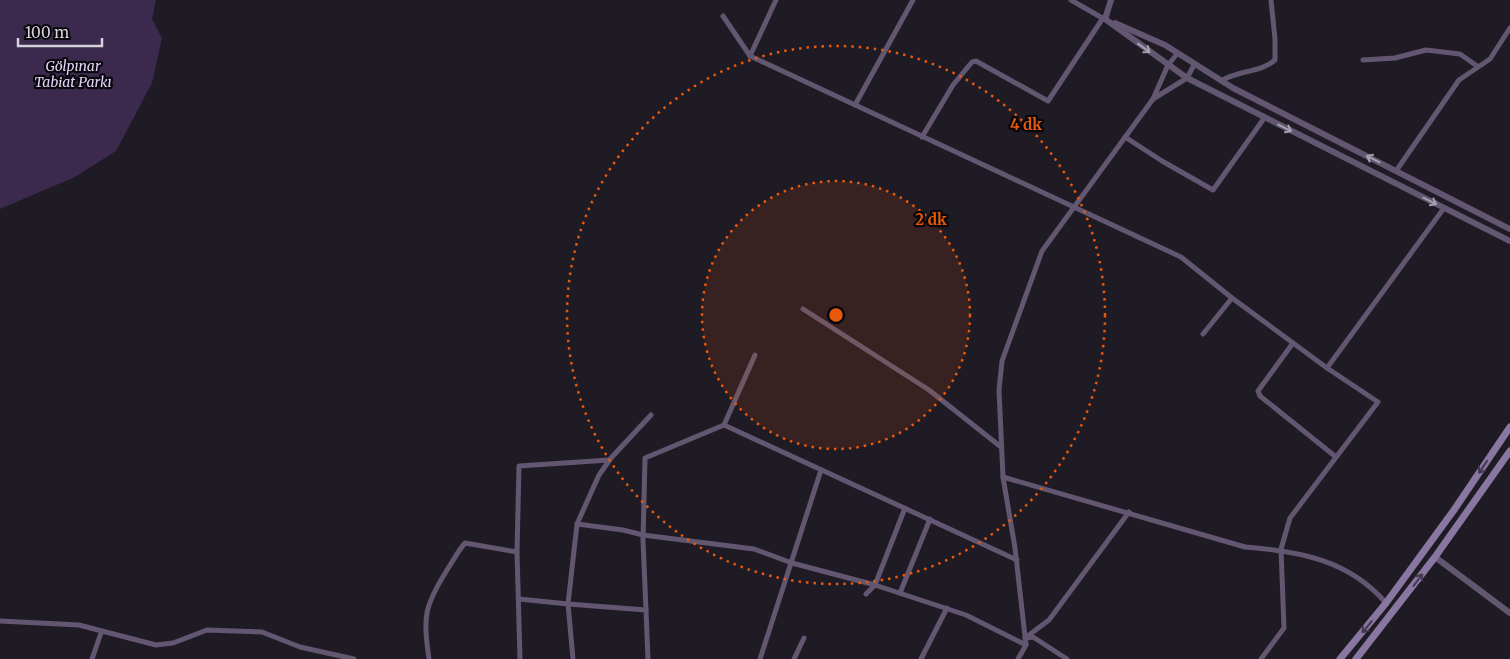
<svg xmlns="http://www.w3.org/2000/svg" width="1510" height="659" font-family="Merriweather,serif">
	<style>
		.green { fill: #3b294e }
		.lines { fill: none; stroke-linecap: round; stroke-linejoin: round }
		.minor { stroke: #625671; stroke-width: 5 }
		.tertiary { stroke: #625671; stroke-width: 6 }
		.secondary { stroke: #8976a1; stroke-width: 7 }
		.oneway { stroke: #a6a0af }
		.oneway2 { stroke: #42394e }
		.ring { fill: none; stroke: #e8590c; stroke-width: 2.5; stroke-dasharray: 2.5 5 }
		.labels { text-anchor: middle; dominant-baseline: central; stroke-width: 4.5; stroke-linejoin: round; paint-order: stroke }
		.park-label { font-size: 14px; font-style: italic; fill: #e3d3f8; stroke: #08070b }
		.centre { fill: #e8590c; stroke: #08070b; stroke-width: 2.5 }
		.ring-label { font-size: 15px; text-anchor: middle; font-weight: bold; fill: #e8590c; stroke: #08070b; stroke-width: 4.5; stroke-linejoin: round; paint-order: stroke }
	</style>
	<rect width="100%" height="100%" fill="#1f1b25"/>
	<!-- green -->
	<path class="green" d="M0,0h156l-4,19 10,19 -10,45 -36,68 -41,26 -75,32z"/>
	<g class="lines">
		<!-- minor -->
		<g class="minor">
			<path d="M1071,0l33,19"/>
			<path d="M723,16l27,40 431,201 51,41 -29,36"/>
			<path d="M750,56l26,-56"/>
			<path d="M1363,60l32,-2 31,-8 34,4 17,12"/>
			<path d="M1221,81c17,-11 39,-8 54,-21v-21l-4,-39"/>
			<path d="M1153,99l34,-21 7,-13"/>
			<path d="M855,105l58,-105"/>
			<path d="M922,137l31,-52 19,-23 4,-1 72,40 55,-83"/>
			<path d="M1125,137l37,24 51,29 52,-73"/>
			<path d="M1396,171l63,-91 31,-21 20,-31"/>
			<path d="M1232,298l95,70 51,34 -88,116 -9,31 3,79 -23,31"/>
			<path d="M803,309l126,81 72,57"/>
			<path d="M1293,343l-35,48 2,5 76,61"/>
			<path d="M1327,368l117,-160"/>
			<path d="M724,425l293,135"/>
			<path d="M1003,477l242,70c54,4 104,13 141,56"/>
			<path d="M577,524l46,6 20,5 111,14 38,14 83,22 30,-77"/>
			<path d="M517,552l2,-86 90,-6"/>
			<path d="M900,593l30,-74"/>
			<path d="M866,594l9,-9 91,30 60,30"/>
			<path d="M519,599l49,5 5,55"/>
			<path d="M646,610l-3,-70 2,-82 79,-33 31,-70"/>
			<path d="M0,621l79,4 77,20 17,-2 34,-13 55,2 38,15 54,12"/>
			<path d="M1025,638l24,-18 80,-108"/>
			<path d="M1026,638l7,-1 34,22"/>
			<path d="M92,659l9,-26"/>
			<path d="M429,659c-6,-43 -5,-52 18,-89 6,-9 11,-19 18,-27l52,9 3,107"/>
			<path d="M648,659l-2,-49 -78,-6 9,-80 22,-49 12,-17 40,-43"/>
			<path d="M760,659l61,-189"/>
			<path d="M794,659l10,-21"/>
			<path d="M921,659l26,-51"/>
			<path d="M1018,659l8,-14 -11,-97 -12,-71 -4,-87 3,-29 40,-110 111,-152 15,-34 9,-11"/>
		</g>
		<!-- tertiary -->
		<g class="tertiary">
			<path d="M1105,19l82,59 323,163"/>
			<path d="M1105,19l6,-19"/>
			<path d="M1115,23l50,22 68,43 277,141"/>
			<path d="M1435,557l75,56"/>
		</g>
		<!-- secondary -->
		<g class="secondary">
			<path d="M1340,659l46,-56 68,-93 56,-83"/>
			<path d="M1356,659l79,-102 75,-106"/>
		</g>
	</g>
	<!-- one-way arrows -->
	<defs><path id="oneway-shaft" d="M-6 0H5M1.5-3L5.5 0L1.5 3" fill="none" stroke-width="1.6" stroke-linecap="round" stroke-linejoin="round" transform="scale(1.25)"/></defs>
	<g class="oneway">
		<use href="#oneway-shaft" transform="translate(1144 48) rotate(36)"/>
		<use href="#oneway-shaft" transform="translate(1285 128) rotate(27)"/>
		<use href="#oneway-shaft" transform="translate(1373 159) rotate(-153)"/>
		<use href="#oneway-shaft" transform="translate(1430 201) rotate(27)"/>
	</g>
	<g class="oneway2">
		<use href="#oneway-shaft" transform="translate(1483 467) rotate(124)"/>
		<use href="#oneway-shaft" transform="translate(1418 580) rotate(-53)"/>
		<use href="#oneway-shaft" transform="translate(1367 627) rotate(129)"/>
	</g>
	<!-- distance rings -->
	<circle cx="836" cy="315" r="134" fill="#e8590c" fill-opacity=".12"/>
	<g class="ring">
		<circle cx="836" cy="315" r="134"/>
		<circle cx="836" cy="315" r="269"/>
	</g>
	<g class="labels">
		<!-- park labels -->
		<g class="park-label">
			<text x="73" y="66">Gölpınar<tspan x="73" dy="16">Tabiat Parkı</tspan></text>
		</g>
	</g>
	<circle cx="836" cy="315" r="8" class="centre"/>
	<g class="ring-label">
		<text x="1026" y="130">4 dk</text>
		<text x="931" y="225">2 dk</text>
	</g>
	<!-- scale -->
	<path d="M18 38v8h84v-8" fill="none" stroke="#d4d1d8" stroke-width="2.5"/>
	<text x="25" y="38" font-size="15" fill="#d4d1d8" stroke="#08070b" stroke-width="4" paint-order="stroke">100 m</text>
</svg>
